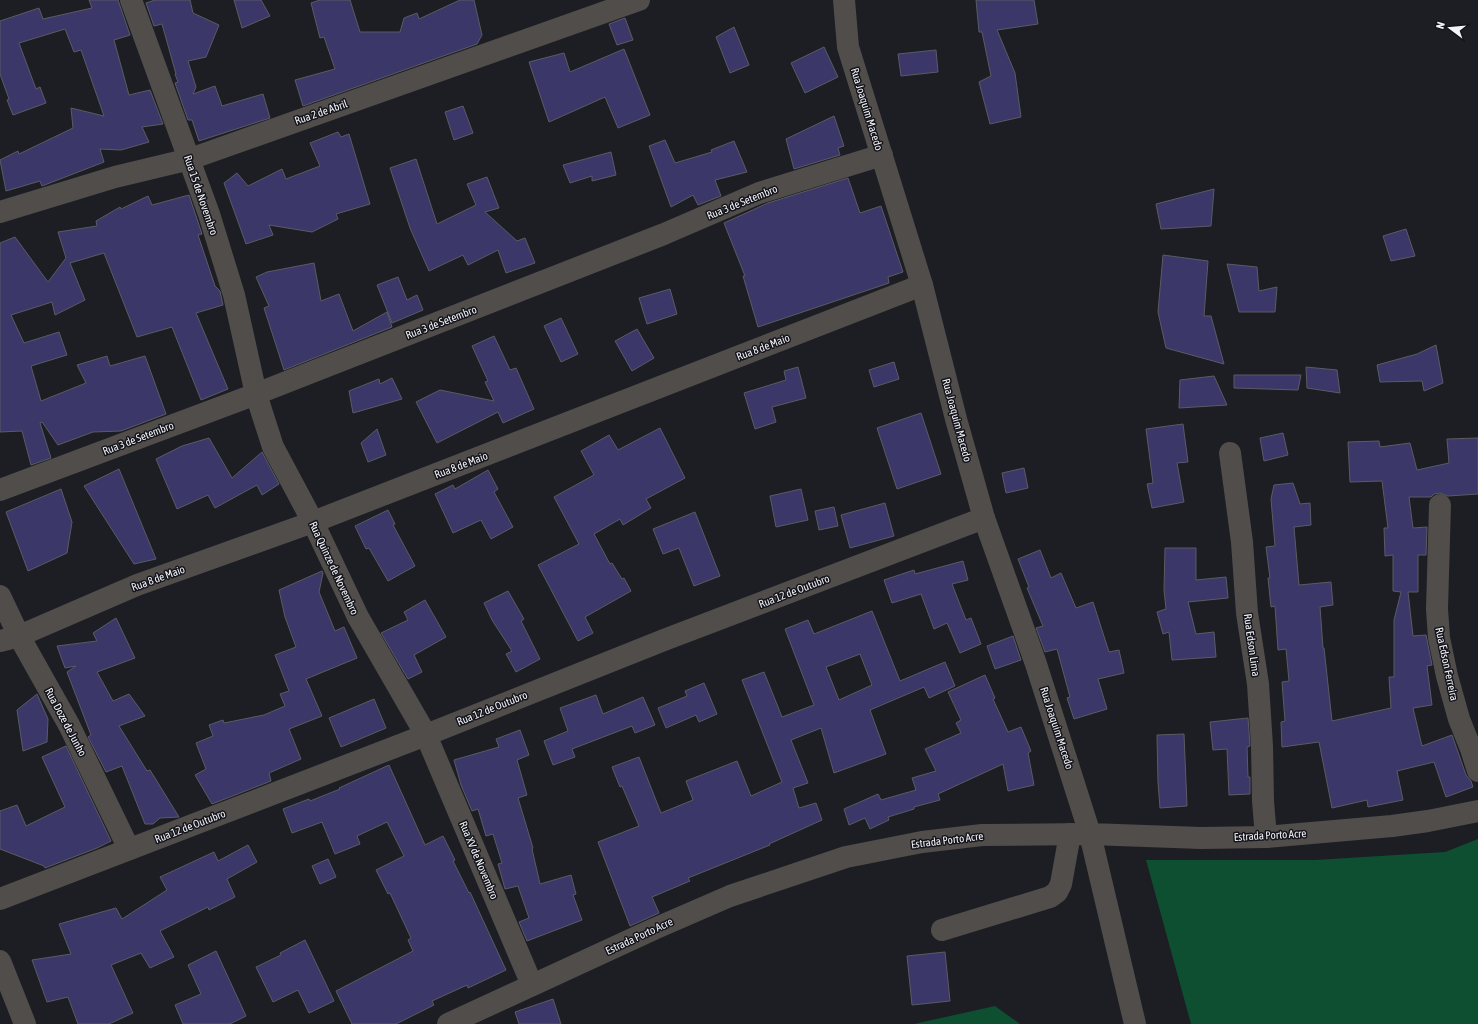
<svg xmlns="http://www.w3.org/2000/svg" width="1478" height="1024" font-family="'Asap Condensed',sans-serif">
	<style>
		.forest { fill: #0d4f30 }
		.building { fill: #3b3768; stroke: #5a5b64; fill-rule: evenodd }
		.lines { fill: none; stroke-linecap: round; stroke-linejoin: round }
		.minor { stroke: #504d4a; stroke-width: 22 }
		.tertiary { stroke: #504d4a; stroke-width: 22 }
		.labels { text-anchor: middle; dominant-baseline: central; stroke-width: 3; stroke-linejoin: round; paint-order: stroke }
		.street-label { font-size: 11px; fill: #f3f3f9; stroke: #14141b }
	</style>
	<rect width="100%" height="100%" fill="#1d1d24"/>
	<!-- forest -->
	<g class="forest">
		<path d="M1478,839v185h-287l-45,-164h169l130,-8z"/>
		<path d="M995,1006l25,18h-106z"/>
	</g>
	<!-- building -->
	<g class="building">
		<path d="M89,0h29l12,35 -16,5 15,55 21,-5 13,34 -21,3 7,15 -28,8 -21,-1 4,13 -62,24 -2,-5 -34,10 -6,-31 18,-9 1,3 54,-26 -2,-20 33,8 -23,-66 -7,2 -9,-23 -46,14 17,46 4,-2 6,16 -33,12 -6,-15 2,-1 -9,-25v-53l39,-13 4,11 49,-11z"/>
		<path d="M155,0h35l3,13 26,12 -13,32 -18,4 8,26 -3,7 22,-8 7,20 41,-12 7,24 -71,23 -7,-21h-4l-13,-37 3,-1 -3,-8h1l-14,-50 -8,2 -8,-23z"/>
		<path d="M234,0h27l9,16 -28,12z"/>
		<path d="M320,0h30l10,32h40l4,-14 13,-5 2,6 41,-19h14l8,35 -5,9 -174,62 -8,-26 40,-11 -11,-32 -4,1 -9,-35z"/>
		<path d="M976,0h58l4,24 -41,6 18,43 6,44 -31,7 -11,-42 12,-6 -9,-44h-3z"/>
		<path d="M625,18l8,22 -16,5 -8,-21z"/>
		<path d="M734,27l15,38 -19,8 -14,-36z"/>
		<path d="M824,47l14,30 -33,16 -14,-30z"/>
		<path d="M624,49l26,66 -32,13 -13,-31 -56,25 -20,-60 35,-9 6,19z"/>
		<path d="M936,50l2,22 -37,4 -3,-22z"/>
		<path d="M463,106l10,27 -19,7 -9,-28z"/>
		<path d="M834,116l10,30 -6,2 2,7 -46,14 -8,-30z"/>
		<path d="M338,132l3,5 8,-3 21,70 -34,10 2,5 -26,13 -43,-7 4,10 -27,9 -22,-61 13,-10 11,13 34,-17 4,10 34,-13 -10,-23z"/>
		<path d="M665,140l10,23 37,-11 -1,-2 23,-9 13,31 -32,8 6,16 -23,9 -5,-10 -22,12 -22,-61z"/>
		<path d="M611,152l5,23 -24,6v-5l-22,7 -7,-18z"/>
		<path d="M416,159l21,65 39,-19 -9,-21 20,-7 12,31 -14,4 32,29 8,-3 10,25 -29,10 -8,-23 -30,15 -5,-10 -34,16 -19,-43 -20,-60z"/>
		<path d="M848,178l12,35 21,-7 22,66 -15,5 1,6 -131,44 -15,-51h2l-21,-53 44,-20z"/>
		<path d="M1214,189l-3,37 -50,3 -5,-25z"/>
		<path d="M189,195l13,39 -4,1 17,51 5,5 3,14 -27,8 32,76 -27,11 -29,-73 -35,10 -33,-84 -34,10 15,37 -30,15 -3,-13 -41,13 13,28 35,-11 8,23 -36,11 10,35 45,-18 -9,-18 30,-9 3,10 35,-10 21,58 -45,17 -28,1 -35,13 -16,-23 -2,1 11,35 -20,7 -9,-34 -22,1v-189l15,-6 33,45 18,-24 -8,-26 39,-6 -1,-5 24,-14 1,2 27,-13 4,9z"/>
		<path d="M1406,229l9,27 -24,5 -8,-25z"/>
		<path d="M1163,255l45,6 -4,55h7l13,48 -58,-16 -8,-36z"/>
		<path d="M314,263l7,38 18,-7 14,37 34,-19 5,15 -108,43 -20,-62 5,-2 -13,-29 11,-5z"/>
		<path d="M1227,264l30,3 2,24 18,-4 -2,25h-36z"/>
		<path d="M398,277l9,23 10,-5 6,15 -31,13 -15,-38z"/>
		<path d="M670,289l7,25 -30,10 -8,-26z"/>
		<path d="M561,318l17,36 -17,8 -17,-36z"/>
		<path d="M637,329l17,29 -22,13 -17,-30z"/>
		<path d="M494,336l16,34 6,-2 18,41 -31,14 -5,-11 -61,31 -21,-41 24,-12 54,11 -9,-19 3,-1 -16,-35z"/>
		<path d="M1436,345l7,38 -19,8 -2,-10 -42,1 -3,-17 40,-11z"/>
		<path d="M894,362l5,17 -25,8 -5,-17z"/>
		<path d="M798,367l8,31 -34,9 4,15 -21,7 -11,-36 42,-13 -2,-9z"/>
		<path d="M1306,367l31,3 3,23 -33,-5z"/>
		<path d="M1234,375h67l-3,15 -64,-2z"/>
		<path d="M1214,376l13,29 -48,3 1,-28z"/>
		<path d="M392,378l10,21 -49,14 -4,-22 30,-12 1,5z"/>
		<path d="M921,413l20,61 -44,15 -20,-61z"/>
		<path d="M1183,424l5,38 -11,1 7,39 -32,6 -5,-24 6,-1 -7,-54z"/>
		<path d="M660,428l25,50 -39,21 5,9 -28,17 -3,-6 -26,15 16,30 2,-1 10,16 2,-1 7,13 -46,26 8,16 -15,8 -40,-76 41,-21 -25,-47 40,-22 -13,-24 28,-16 9,15z"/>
		<path d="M377,429l9,26 -18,7 -7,-19z"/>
		<path d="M1283,433l5,22 -24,6 -4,-23z"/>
		<path d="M209,438l23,40 30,-26 17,32 -17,11 -5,-10 -42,23 -7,-13 -31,14 -21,-50 26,-13z"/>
		<path d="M1478,438v56l-30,2 -8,-3 -6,1 -3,3h-22l4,31 14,-1 -1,28h-8v37h-10l5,44 13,-1 6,30 -5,1 5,39 -19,3 9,38 30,-11 14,40 5,6 2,6 -27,10 -12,-35 -37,9 6,29 -35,7 -1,-7 -35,8 -13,-66 -37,5 -1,-25 4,-1 -3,-39 7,-1 -3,-32 -8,1 -3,-44 -4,1 -3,-29h2l-4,-31 9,-1 -4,-47 3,-14 19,-2 7,21 10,-1 1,22 -17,2 5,58 32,-3 2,23 -13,2 3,41h1l8,73 59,-13 -2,-31h5v-57l7,-28 -8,-1v-36l-8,1 -1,-28h4l-6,-47 -32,1 -2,-40 31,-1 1,6 30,-4 7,27 32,-7 -2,-24z"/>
		<path d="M1024,468l4,20 -22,5 -4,-20z"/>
		<path d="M119,469l37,90 -22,5 -50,-78z"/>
		<path d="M488,470l10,19 -4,3 19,35 -22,12 -10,-19 -28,13 -18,-39 18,-9 2,4z"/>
		<path d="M61,489l11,33 -5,31 -39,18 -22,-59z"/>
		<path d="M801,489l7,31 -32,7 -6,-31z"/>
		<path d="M885,503l9,33 -44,12 -9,-33z"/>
		<path d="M834,507l4,19 -19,4 -4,-19z"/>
		<path d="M388,510l7,14 -2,1 22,41 -27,15 -19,-33 -3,1 -11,-23z"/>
		<path d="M695,512l25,64 -26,10 -15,-38 -16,6 -10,-25z"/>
		<path d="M1165,548h31v32l30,-3 2,21 -40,4 8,32 18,-2 2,25 -44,3 -3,-28 -6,2 -6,-22 9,-3 -2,-19z"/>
		<path d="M1040,550l11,28 10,-5 15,35 17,-6 16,50 10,-2 5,23 -26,6 9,30 -33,10 -7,-21 3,-1 -13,-48 -12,3 -9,-24 7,-2 -16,-38 2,-1 -11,-28z"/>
		<path d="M963,561l5,19 -16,4 14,36 5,-2 10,26 -21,9 -13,-30 -13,6 -13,-35 -29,9 -8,-23 30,-10 1,4z"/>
		<path d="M322,571l1,2 -4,19 16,39 9,-4 13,31 -51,21 16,37 -33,13 12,30 -32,14 2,8 -59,23 -17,-29 11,-6 -10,-26 17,-7 -4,-11 14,-5 1,3 40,-8 21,-9 -5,-12 9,-3 -14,-36 21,-8 -11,-30 -6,-27z"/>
		<path d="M508,591l16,28 -3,2 19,38 -24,13 -10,-18 6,-3 -20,-31 -8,-17z"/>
		<path d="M425,600l21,37 -32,18 8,17 -14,7 -27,-46 27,-13 -4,-8z"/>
		<path d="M872,611l28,70 45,-19 10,24 -26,12 -5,-11 -54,23 16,44 -52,19 -13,-45 -30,12 17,43 -15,5 6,20 17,-5 6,17 -53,24 1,1 -82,33 2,3 -38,16 7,16 -29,13 -32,-84 41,-16 -17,-40 -2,1 -8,-20 27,-10 22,56 32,-13 -7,-19 51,-20 14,35 31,-14 -40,-102 22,-8 18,45 32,-12 -29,-76 23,-9 6,14zM860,654l12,31 -33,15 -13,-33z"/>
		<path d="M116,618l19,40 -38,14 16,29 16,-7 16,22 -26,10 28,45 3,-1 29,47 -19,1 -7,6h-8l-23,-58 -16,6 -18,-35 3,-2 -24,-63 9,-6 -11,2 -8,-22 40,-5 -4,-8z"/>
		<path d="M1013,636l8,24 -26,9 -8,-23z"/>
		<path d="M985,675l10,23 -2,1 15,33 13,-5 10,24 -3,2 6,32 -26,6 -5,-27 -65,30 2,6 -26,7v2l-26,8 1,3 -19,9 -5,-11 -16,7 -5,-16 34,-15 3,6 35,-10 -4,-12 24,-7 -11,-22 36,-16 -5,-10 5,-3 -13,-28z"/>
		<path d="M704,683l13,31 -18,8 -3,-7 -30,13 -8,-20 29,-12 -2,-5z"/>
		<path d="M37,694l11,25 -1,23 -24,9 -6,-41z"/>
		<path d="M596,695l7,19 40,-17 12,28 -20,8 -3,-7 -60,23 3,8 -22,8 -9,-24 24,-10 -8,-23z"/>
		<path d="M374,699l12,29 -45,19 -12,-29z"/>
		<path d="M1248,718l2,28 -3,1 1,30h2v17l-21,1 -2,-46 -14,1 -3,-28z"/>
		<path d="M520,730l9,25 -12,5 10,35 -9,3 15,50 -1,1 8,35 31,-9 5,19 -3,1 9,25 -55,21 -8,-19 10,-4 -11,-32 -13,3 -7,-25 4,-1 -9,-29 -7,2 -8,-27 -6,2 -11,-26 -7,-25 45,-13 -3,-8z"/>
		<path d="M1184,734l3,72 -27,2 -2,-26 -1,-47z"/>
		<path d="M66,746l45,95 -14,7 -52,20 -1,-2 -44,-17v-38l17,-6 9,21 39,-19 -23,-50z"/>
		<path d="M389,765l36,80 18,-9 12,24 -2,1 16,32 1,-1 36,78 -38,18 -1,-3 -35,16 2,4 -38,19h-44l-16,-33 77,-40 -5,-11 3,-2 -21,-45 -2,1 -12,-24 28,-14 -17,-34 -30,14 3,8 -25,10 -13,-32 -30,11 -9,-24 26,-10 1,2 30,-12 -1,-1z"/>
		<path d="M248,845l9,17 -30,17 8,18 -26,13 -1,-3 -48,24 14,26 -24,11 -9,-15 -30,12 22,48 -24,11h-31l-10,-27 -21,5 -15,-42 39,-6 -12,-30 57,-16 6,11 45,-29 -7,-13 54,-25 4,9z"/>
		<path d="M328,859l8,18 -16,7 -8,-18z"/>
		<path d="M305,940l29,61 -25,12 -11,-23 -25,12 -17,-35 25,-12 -1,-2z"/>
		<path d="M216,951l30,65 -16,8h-47l-8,-19 26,-11 -13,-29z"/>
		<path d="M945,952l5,49 -38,4 -5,-49z"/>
		<path d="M553,999l8,25h-42l-4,-12z"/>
	</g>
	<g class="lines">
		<!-- minor -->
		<g class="minor">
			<path d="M131,0l78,214 25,81 22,99 17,53 40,75 45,95 68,118 106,250"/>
			<path d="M0,212l115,-35 75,-18 449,-159"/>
			<path d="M1230,453l12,89 5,71 11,71 4,62 1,55 3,36"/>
			<path d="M0,490l256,-96 408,-160 95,-41 123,-38"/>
			<path d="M1440,505l-3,104 2,29 8,38 12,43 12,30 7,22"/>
			<path d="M0,596l19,40 50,89 60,124"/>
			<path d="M0,641l19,-5 118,-51 176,-63 609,-237"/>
			<path d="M942,930l108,-33 7,-5 4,-8 9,-50"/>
			<path d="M0,961l25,63"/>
			<path d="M448,1024l206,-95 76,-33 116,-39 76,-15 60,-7 108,-1 45,190"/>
		</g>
		<!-- tertiary -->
		<g class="tertiary">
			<path d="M844,0l4,47 74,238 34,134 28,99 52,146 54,170 111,4 65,-1 126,-11 36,-5 50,-10"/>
			<path d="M0,899l426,-164 238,-95 320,-122"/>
		</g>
	</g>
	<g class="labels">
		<!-- street labels -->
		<g class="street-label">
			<text transform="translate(867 109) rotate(73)">Rua Joaquim Macedo</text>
			<text transform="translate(321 112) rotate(-19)">Rua 2 de Abril</text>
			<text transform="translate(201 195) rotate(71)">Rua 15 de Novembro</text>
			<text transform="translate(742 202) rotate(-22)">Rua 3 de Setembro</text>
			<text transform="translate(441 322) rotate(-21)">Rua 3 de Setembro</text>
			<text transform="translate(763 347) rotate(-21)">Rua 8 de Maio</text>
			<text transform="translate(957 420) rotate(75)">Rua Joaquim Macedo</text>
			<text transform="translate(138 438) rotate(-21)">Rua 3 de Setembro</text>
			<text transform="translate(461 465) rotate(-21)">Rua 8 de Maio</text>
			<text transform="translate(334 568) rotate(65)">Rua Quinze de Novembro</text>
			<text transform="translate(158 578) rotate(-20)">Rua 8 de Maio</text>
			<text transform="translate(794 591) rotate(-21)">Rua 12 de Outubro</text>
			<text transform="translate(1252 645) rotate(82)">Rua Edson Lima</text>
			<text transform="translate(1447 664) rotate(78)">Rua Edson Ferreira</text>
			<text transform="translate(492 708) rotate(-22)">Rua 12 de Outubro</text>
			<text transform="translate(66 722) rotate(62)">Rua Doze de Junho</text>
			<text transform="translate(1057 728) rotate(72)">Rua Joaquim Macedo</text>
			<text transform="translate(190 826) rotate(-21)">Rua 12 de Outubro</text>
			<text transform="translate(1270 835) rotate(-3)">Estrada Porto Acre</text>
			<text transform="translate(947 840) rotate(-7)">Estrada Porto Acre</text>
			<text transform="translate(479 860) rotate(67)">Rua XV de Novembro</text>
			<text transform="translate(639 936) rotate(-25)">Estrada Porto Acre</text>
		</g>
	</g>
	<!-- north arrow -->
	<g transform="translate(1450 28) rotate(286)" stroke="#14141b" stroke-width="3" paint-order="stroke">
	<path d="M0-3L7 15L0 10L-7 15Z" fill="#f3f3f9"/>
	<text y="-6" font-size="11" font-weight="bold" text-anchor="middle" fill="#f3f3f9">N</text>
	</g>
</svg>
